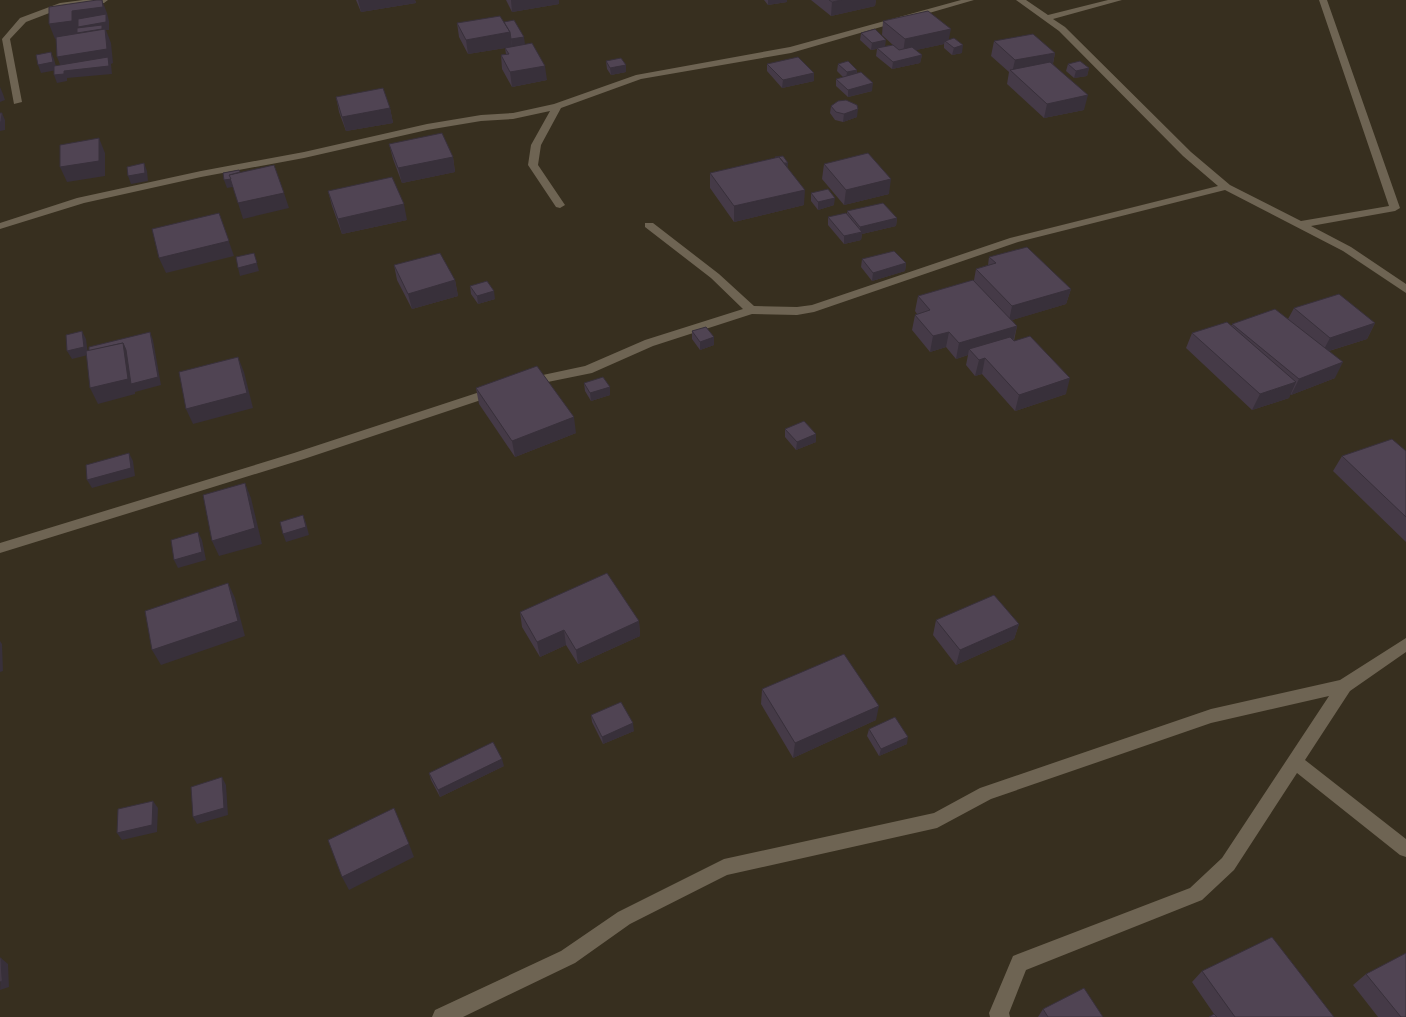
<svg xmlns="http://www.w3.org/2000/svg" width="1406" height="1017" font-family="'Titillium Web',sans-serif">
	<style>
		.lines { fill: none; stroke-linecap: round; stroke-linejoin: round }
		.minor { fill: #6e6453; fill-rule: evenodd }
		.wall { fill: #453a47 }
		.shaded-wall { fill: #38303a }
		.building { fill: #504453; stroke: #38303a }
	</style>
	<rect width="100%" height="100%" fill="#372f1f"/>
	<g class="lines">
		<!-- minor -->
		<g class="minor">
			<path d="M83,0h25l-4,3 -39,4 -39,15 -16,17 12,63 -8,2 -12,-65 18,-21 40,-15z"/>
			<path d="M961,0h13l-183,53 -150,26 -80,29 -20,37 -3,20 27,40 -5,3 -4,-1 -28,-42 3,-20 19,-34 -37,8 -32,2 -54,9 -123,28 -103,19 -117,26 -84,26v-6l77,-25 124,-27 103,-19 123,-28 54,-9 32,-2 41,-9 82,-29 154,-28z"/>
			<path d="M1016,0h10l22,15 60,-15h14l-69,19 12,8 126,125 39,33 71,36 88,-15 -70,-206h8l73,208 -5,3 -84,15 40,21 55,37v9l-63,-42 -118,-61 -207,52 -204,70 -17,3 -45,-1 -99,32 -61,27 -64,13 -4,-1 -2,-3 2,-3 61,-13 60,-26 98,-31 -32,-31 -66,-51v-4h8l66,51 35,32 43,1 15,-2 198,-67 208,-52 -35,-30 -124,-125z"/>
			<path d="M495,387l4,1 2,3 -2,3 -195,65 -304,94v-10l294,-90z"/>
			<path d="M1406,638v14l-56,39 -45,69 101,79v18l-6,-2 -103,-82 -63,97 -32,30 -176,70 -17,43 1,4h-20l-1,-4 24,-57 177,-68 32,-30 107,-162 -118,27 -220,76 -54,29 -210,47 -97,49 -55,39 -112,54h-31l3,-7 126,-59 57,-39 106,-53 210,-46 46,-25 231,-79 129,-29z"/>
		</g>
	</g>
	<!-- wall -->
	<g class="wall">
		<path d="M356,0h59l1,3 -55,9z"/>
		<path d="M506,0h53v4l-47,8z"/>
		<path d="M764,0h23v2l-19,3z"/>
		<path d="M811,0h65l-1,6 -44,10z"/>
		<path d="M883,21l66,19 13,13 -10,2 -8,-7v-4l-28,6 6,5 -2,8 -28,6 -16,-13 1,-7 -6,1 -11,-10 1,-7 24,13 8,-1 -11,-10z"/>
		<path d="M504,22l21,22 22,36 -35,7 -10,-18 -1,-14 5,-1 -1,-6 -37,6 -9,-17 -2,-14z"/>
		<path d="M994,41l61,12 -2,11 31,46 -40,8 -37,-34 2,-12 -18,-16z"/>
		<path d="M606,61l20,11 -15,3 -4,-6z"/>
		<path d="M767,64l47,17 -32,7 -15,-17z"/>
		<path d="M838,64l19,6v4l15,17 -24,6 -12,-11v-7l7,-2 -6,-6z"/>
		<path d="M1068,64l21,4 -2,8 -13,2 -8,-7z"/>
		<path d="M336,97l54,11 3,15 -47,8 -7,-19z"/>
		<path d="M831,106l26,11 -14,5 -8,-2 -5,-7z"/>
		<path d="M389,144l64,13 2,15 -53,11 -9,-24z"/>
		<path d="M775,157l13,6 -1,5 17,37 -70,17 -24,-34v-15l65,-15z"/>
		<path d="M824,164l65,30 -45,11 -22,-26z"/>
		<path d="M328,191l79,29 -65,14 -10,-28z"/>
		<path d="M811,193l23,12 -16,5 -7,-9z"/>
		<path d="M847,211l50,7 -1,8 -34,8 -1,6 -17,4 -16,-19v-8l19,-3z"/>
		<path d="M989,257l82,32 -5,15 -54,16 5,6 -3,15 52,53 -51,17 -33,-37 -7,2 -9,-11 2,-10 -12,4 -10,-12 -16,5 -18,-22 3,-15 2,-1 -2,-3 3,-15 56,-16 2,-11 12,-4z"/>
		<path d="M862,259l44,4 -1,8 -33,10 -11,-14z"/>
		<path d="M394,265l61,15 3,16 -46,13 -15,-29z"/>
		<path d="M470,286l25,13 -17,5 -7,-10z"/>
		<path d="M1294,308l81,15 -8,16 -38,12 6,27 -44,17 -1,-1 -1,4 -37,12 -66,-62 6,-15 40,-8v-1l56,-5z"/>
		<path d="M692,331l22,14 -14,5 -8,-11z"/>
		<path d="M584,383l26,12 -19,6 -6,-10z"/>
		<path d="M476,388l100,45 -61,24 -36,-53z"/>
		<path d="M785,429l31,13 -20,8 -11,-13z"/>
		<path d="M1406,451v91l-73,-71 9,-15z"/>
		<path d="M520,612l119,9 1,15 -62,28 -12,-19 -26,12 -18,-30z"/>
		<path d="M936,620l83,4 -5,15 -58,26 -23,-30z"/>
		<path d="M762,689l114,31 -83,38 -32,-54z"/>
		<path d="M591,715l43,16 -31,13 -11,-22z"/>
		<path d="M869,729l38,15 -28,12 -12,-20z"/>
		<path d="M504,766l-64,31 -9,-17 -2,-7z"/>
		<path d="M1202,971l132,46h-125l5,-3 -22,-32z"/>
		<path d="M1366,974l40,43h-28l-25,-32z"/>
		<path d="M1043,1009l60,8h-65z"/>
	</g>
	<!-- shaded-wall -->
	<g class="shaded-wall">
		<path d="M102,0l5,13 2,8v9h-3l5,13 2,20 -2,1 1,10 -45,4v3l-10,2 -3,-8 9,-3 -6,-15 24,-23 -3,-9v10l-23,4 -6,-15 23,-13z"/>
		<path d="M358,0h57l1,3 -55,9z"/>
		<path d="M511,0h48v4l-47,8z"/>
		<path d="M768,0h19v2l-19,3z"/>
		<path d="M842,0h34l-1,6 -44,10 1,-14z"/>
		<path d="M951,29l-3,14 -3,-2 -1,3 -41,9 2,-14z"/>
		<path d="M510,32l2,15 -44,7 -2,-14z"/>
		<path d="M524,37l1,7 -13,3 -1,-8z"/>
		<path d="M886,40l-1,7 -14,3 1,-7z"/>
		<path d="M963,45l-1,8 -10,2 2,-7z"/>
		<path d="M51,52l3,7 3,11 -16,3 -3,-8z"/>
		<path d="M1055,53l-3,14 -40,6 3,-13z"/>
		<path d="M922,55l-2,8 -28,6 1,-7z"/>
		<path d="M626,65v7l-15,3 -1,-7z"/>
		<path d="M545,66l2,14 -35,7 -2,-15z"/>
		<path d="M1089,68l-2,8 -13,2 2,-7z"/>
		<path d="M857,70l-1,7 -10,3 1,-8z"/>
		<path d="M814,73v8l-32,7 1,-8z"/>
		<path d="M873,83l-1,8 -24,6v-7z"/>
		<path d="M0,87l3,7 2,6 -5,2z"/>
		<path d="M1088,95l-4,15 -40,8 3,-14z"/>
		<path d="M390,108l3,15 -47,8 -4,-14z"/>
		<path d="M858,109l-1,8 -14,5 1,-8z"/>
		<path d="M2,113l3,7v10l-5,1v-9z"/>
		<path d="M99,138l6,15v23l-38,6 -7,-15z"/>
		<path d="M453,157l2,15 -53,11 -4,-15z"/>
		<path d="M144,163l3,8 1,10 -17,3 -3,-8z"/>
		<path d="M788,163l-1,7 -6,-6z"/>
		<path d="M241,177l2,8 -16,3 -3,-8z"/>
		<path d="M891,179l-2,15 -45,11 2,-15z"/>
		<path d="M805,190l-1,15 -70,17v-16z"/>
		<path d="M284,193l5,15 -46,11 -5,-16z"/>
		<path d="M835,198l-1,7 -16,5v-8z"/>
		<path d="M404,204l3,16 -65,14 -4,-15z"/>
		<path d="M219,213l15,43 -68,17 -7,-15z"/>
		<path d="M897,218l-1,8 -34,8 -1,6 -17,4v-8l16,-3v-6z"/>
		<path d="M254,253l5,18 -19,5 -2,-8z"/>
		<path d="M906,263l-1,8 -33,10 1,-8z"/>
		<path d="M455,280l3,16 -46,13 -4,-15z"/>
		<path d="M1071,289l-5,15 -57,17 3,-15z"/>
		<path d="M494,291l1,8 -17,5 -1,-8z"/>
		<path d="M1375,323l-8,16 -45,14 8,-15z"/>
		<path d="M1017,326l-4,15 -44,8 -1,6 -12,4 3,-16z"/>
		<path d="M82,331l4,8 2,16 -16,4 -5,-8z"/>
		<path d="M150,332l3,8 8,45 -26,7v-1v3l-37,10 -8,-16 33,-45z"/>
		<path d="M949,332l-3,15 -16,5 3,-16z"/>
		<path d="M714,337v8l-14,5v-8z"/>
		<path d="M238,357l6,15 9,36 -60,16 -7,-15z"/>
		<path d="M985,358l-3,16 -7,2 4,-16z"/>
		<path d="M1343,362l-8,16 -44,17 8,-16z"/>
		<path d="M1070,378l-4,16 -51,17 4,-16z"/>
		<path d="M1296,382l-7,16 -37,12 8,-16z"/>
		<path d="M610,387v8l-19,6 -1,-8z"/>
		<path d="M574,417l2,16 -61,24 -3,-16z"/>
		<path d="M816,434v8l-20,8 1,-8z"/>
		<path d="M129,453l4,8 2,15 -43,12 -5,-8z"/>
		<path d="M245,483l6,15 11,46 -43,12 -7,-15z"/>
		<path d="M303,515l3,8 3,12 -23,7 -3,-8z"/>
		<path d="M198,532l4,8 4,20 -28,8 -4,-8z"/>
		<path d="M228,583l7,15 10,38 -84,29 -9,-15z"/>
		<path d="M639,621l1,15 -62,28 -2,-14z"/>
		<path d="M1019,624l-5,15 -58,26 4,-15z"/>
		<path d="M564,630l2,15 -26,12 -3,-15z"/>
		<path d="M0,641l2,3 1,27 -3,1z"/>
		<path d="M879,706l-3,14 -83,38 2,-15z"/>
		<path d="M633,723l1,8 -31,13 -1,-7z"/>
		<path d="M908,737l-1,7 -28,12 2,-7z"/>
		<path d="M502,759l2,7 -64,31 -2,-7z"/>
		<path d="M222,777l4,8 2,30 -31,9 -4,-7z"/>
		<path d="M153,801l5,7 -1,24 -35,8 -5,-7z"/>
		<path d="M409,844l5,13 -65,33 -7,-13z"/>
		<path d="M1,958l7,6 1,23 -9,3z"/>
	</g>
	<!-- building -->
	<g class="building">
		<path d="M97,0h5l1,7 -31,4v10l-23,3v-17z"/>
		<path d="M829,0h13l-10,2z"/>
		<path d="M928,11l23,18 -46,10 -22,-18z"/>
		<path d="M106,14v8l-28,5v-8z"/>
		<path d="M500,16l10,16 -44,8 -9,-17z"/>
		<path d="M514,20l10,17 -13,2 -1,-7 -6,-10z"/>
		<path d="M102,25v4l-25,4v-5z"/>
		<path d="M105,29l2,20 -50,8 -1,-20z"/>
		<path d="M875,29l11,11 -14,3 -11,-10z"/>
		<path d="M1033,34l22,19 -40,7 -21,-19z"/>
		<path d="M954,38l9,7 -9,3 -9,-7z"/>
		<path d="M532,43l13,23 -35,6 -9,-17 8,-1 -4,-6z"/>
		<path d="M893,45l6,5 13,-3 10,8 -29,7 -16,-14z"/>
		<path d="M51,52l2,10 -15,3 -2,-10z"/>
		<path d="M108,57l1,9 -45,5v3l-10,1v-9z"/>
		<path d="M798,57l16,16 -31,7 -16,-16z"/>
		<path d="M621,58l5,7 -16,3 -4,-7z"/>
		<path d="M848,61l9,9 -10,2 -9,-8z"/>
		<path d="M1080,61l9,7 -13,3 -8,-7z"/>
		<path d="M1050,62l38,33 -41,9 -37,-34z"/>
		<path d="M861,72l12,11 -25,7 -12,-11z"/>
		<path d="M383,88l7,20 -48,9 -6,-20z"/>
		<path d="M846,100l11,5 1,4 -14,5 -8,-2 -5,-6 7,-5z"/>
		<path d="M0,113h2l-1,9h-1z"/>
		<path d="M442,133l11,24 -55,11 -9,-24z"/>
		<path d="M99,138v23l-39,6v-22z"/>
		<path d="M868,153l23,26 -45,11 -22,-26z"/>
		<path d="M783,156l5,7h-4l-5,-6 -3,1 -1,-1z"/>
		<path d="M779,157l26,33 -71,16 -24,-33z"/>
		<path d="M144,163l1,10 -17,3 -1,-9z"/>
		<path d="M274,165l10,28 -46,10 -9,-28z"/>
		<path d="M239,170l1,2 -11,3 2,4 -7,1 -1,-7z"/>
		<path d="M392,177l12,27 -66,15 -10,-28z"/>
		<path d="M828,189l7,9 -17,4 -7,-9z"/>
		<path d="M883,203l14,15 -37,9 -13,-16z"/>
		<path d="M219,213l10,28 -70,17 -7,-29z"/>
		<path d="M846,213l16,19 -18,4 -16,-19z"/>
		<path d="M1027,247l44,42 -59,17 -36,-37 20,-6 -7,-6z"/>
		<path d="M894,251l12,12 -33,10 -11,-14z"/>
		<path d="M254,253l3,10 -19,5 -2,-11z"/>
		<path d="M440,253l15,27 -47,14 -14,-29z"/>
		<path d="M973,280l44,46 -58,17 -10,-11 -16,4 -18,-21 15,-5 -12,-14z"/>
		<path d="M487,281l7,10 -17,5 -7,-10z"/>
		<path d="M1339,294l36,29 -45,15 -36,-30z"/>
		<path d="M1275,309l68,53 -44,17 -67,-55z"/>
		<path d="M1227,322l69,60 -36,12 -68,-61z"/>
		<path d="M706,327l8,10 -14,5 -8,-11z"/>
		<path d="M82,331l2,16 -17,4 -1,-16z"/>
		<path d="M150,332l8,45 -27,7 -5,-34 -3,-7 -34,8v-4z"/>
		<path d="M1030,336l40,42 -51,17 -34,-37 -6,2 -10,-11 41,-12 4,4z"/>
		<path d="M123,343l5,36 -38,9 -4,-37z"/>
		<path d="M238,357l9,36 -61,16 -7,-37z"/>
		<path d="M537,366l37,51 -62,24 -36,-53z"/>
		<path d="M603,377l7,10 -20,6 -6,-10z"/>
		<path d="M804,421l12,13 -19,8 -12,-13z"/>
		<path d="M1392,439l14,12v66l-64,-61z"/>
		<path d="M129,453l2,15 -44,12 -1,-15z"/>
		<path d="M245,483l10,45 -43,13 -9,-46z"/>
		<path d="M303,515l3,12 -23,7 -3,-12z"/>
		<path d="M198,532l4,20 -28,8 -3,-20z"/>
		<path d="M607,573l32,48 -63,29 -12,-20 -27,12 -17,-30z"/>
		<path d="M228,583l10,38 -86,29 -7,-39z"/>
		<path d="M994,595l25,29 -59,26 -24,-30z"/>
		<path d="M844,654l35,52 -84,37 -33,-54z"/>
		<path d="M621,702l12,21 -31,14 -11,-22z"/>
		<path d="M895,717l13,20 -27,12 -12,-20z"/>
		<path d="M493,742l9,17 -64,31 -9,-17z"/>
		<path d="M222,777l2,31 -31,9 -2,-30z"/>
		<path d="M153,801l-1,24 -35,8 1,-24z"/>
		<path d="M394,808l15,36 -67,33 -14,-37z"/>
		<path d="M1272,937l62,80h-99l-33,-46z"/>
		<path d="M1406,953v64h-5l-35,-43z"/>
		<path d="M0,958h1l1,23 -2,1z"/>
		<path d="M1084,988l19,29h-55l-5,-8z"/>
		<path d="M1214,1014l3,3h-8z"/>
	</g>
</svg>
